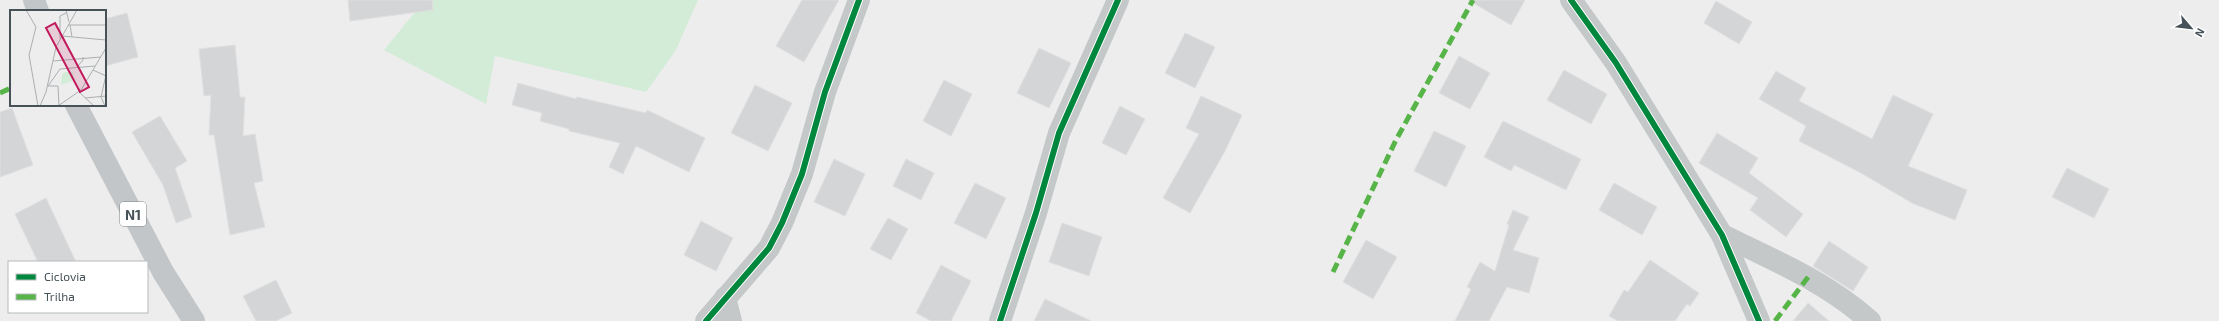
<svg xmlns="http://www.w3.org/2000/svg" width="2219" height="321" font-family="'Exo 2',sans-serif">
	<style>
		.green { fill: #d2ecd8 }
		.building { fill: #d4d5d6; stroke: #dfdfe0 }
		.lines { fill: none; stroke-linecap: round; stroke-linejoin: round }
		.minor { stroke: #c4c8c9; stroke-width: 22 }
		.primary { stroke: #c3c6c8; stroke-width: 22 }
		.quiet { stroke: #57b448; stroke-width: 5; stroke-dasharray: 10 5; stroke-linecap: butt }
		.cycleway-casing { stroke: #fff; stroke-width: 8 }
		.cycleway { stroke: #00873e; stroke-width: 6 }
		.labels { text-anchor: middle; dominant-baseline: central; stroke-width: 3; stroke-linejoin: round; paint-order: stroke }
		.shield { fill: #fff; stroke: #7e868a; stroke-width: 1 }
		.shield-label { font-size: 14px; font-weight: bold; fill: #465258 }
		.inset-road { fill: none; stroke: #abafb1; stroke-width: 1 }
		.view { fill: #c2185b; fill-opacity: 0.15; stroke: #c2185b; stroke-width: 2 }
		.inset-edge { fill: none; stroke: #465258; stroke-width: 2 }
	</style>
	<rect width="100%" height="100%" fill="#eeeded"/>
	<!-- green -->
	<path class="green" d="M414,0h284l-22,50 -30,42 -151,-36 -9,48 -102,-54 31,-38z"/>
	<!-- building -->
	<g class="building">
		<path d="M348,0h84l1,10 -83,11z"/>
		<path d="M802,0h37l-35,62 -28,-16z"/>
		<path d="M1468,0h57l-14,25z"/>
		<path d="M1716,1l36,21 -13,22 -35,-21z"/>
		<path d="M127,13l11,44 -33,9v-47z"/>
		<path d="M1185,33l30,14 -20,41 -30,-15z"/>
		<path d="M235,45l5,52h5l-2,39 12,-2 8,47 -9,2 11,44 -35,8 -16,-100h-5l2,-40 -7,1 -5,-47z"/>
		<path d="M1039,48l32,15 -22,45 -32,-15z"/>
		<path d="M1459,56l31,17 -20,36 -31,-16z"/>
		<path d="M1564,70l43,24 -16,30 -44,-24z"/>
		<path d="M1776,71l30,17 -7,13 73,38 21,-44 40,19 -25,52 59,24 -12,30 -43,-17 -51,-30 -62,-32 7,-15 -47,-27z"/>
		<path d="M944,80l28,14 -21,42 -28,-15z"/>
		<path d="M518,83l58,16 1,-2 69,16 1,-3 58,28 -16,34 -53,-26 -13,28 -14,-7 11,-24 -51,-12v-2l-29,-8 2,-8 -30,-8z"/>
		<path d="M755,85l37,18 -24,48 -37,-18z"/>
		<path d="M1201,96l41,19 -17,36 -35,62 -27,-15 36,-64 -13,-6z"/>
		<path d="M1120,106l25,13 -19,36 -24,-12z"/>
		<path d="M12,108l21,57 -33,12v-65z"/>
		<path d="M160,116l27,45 -12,7 17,49 -16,6 -13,-38 -31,-53z"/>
		<path d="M1503,121l78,38 -15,31 -52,-25 -3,6 -27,-14z"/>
		<path d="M1434,131l32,15 -20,41 -32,-16z"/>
		<path d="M1717,133l41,25 -9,15 54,41 -17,23 -36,-27 8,-12 -59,-35z"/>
		<path d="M834,159l31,15 -20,42 -31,-14z"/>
		<path d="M906,159l28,14 -13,27 -28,-14z"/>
		<path d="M2067,168l42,21 -15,29 -42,-21z"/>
		<path d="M975,183l31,15 -20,41 -32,-16z"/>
		<path d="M1614,183l43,24 -15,28 -43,-25z"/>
		<path d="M46,198l30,64h-38l-23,-48z"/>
		<path d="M1513,210l16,7 -16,33 26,8 -10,35 -22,-6 -18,34h-34l16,-32 -4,-2 13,-25 15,9 14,-46 -2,-1z"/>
		<path d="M888,218l20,11 -17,31 -21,-11z"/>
		<path d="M701,221l32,17 -17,33 -32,-16z"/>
		<path d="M1062,223l40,14 -13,39 -40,-14z"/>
		<path d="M1366,240l31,17 -24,42 -30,-17z"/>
		<path d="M1829,241l39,26 -15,24 -40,-25z"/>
		<path d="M1650,260l49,33 -9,13 -3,-2 -12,17h-57l-9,-5 15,-26 4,2z"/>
		<path d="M941,265l30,16 -20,40h-20l-15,-8z"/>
		<path d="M276,280l16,33 -16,8h-20l-13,-25z"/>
		<path d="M1045,299l46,22h-57z"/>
		<path d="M1808,303l21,18h-36z"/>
	</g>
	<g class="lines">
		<!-- minor -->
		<g class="minor">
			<path d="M1571,0l45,63 106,172 37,86"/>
			<path d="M1722,235c52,25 104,47 148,86"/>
			<path d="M725,298l6,23"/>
			<path d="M706,321l63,-73 13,-25 20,-49 23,-82 34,-92"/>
			<path d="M1000,321l36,-108 23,-80 59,-133"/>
		</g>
		<!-- primary -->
		<g class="primary">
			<path d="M34,0l4,11"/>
			<path d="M76,105l87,167 31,49"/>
		</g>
		<!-- quiet -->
		<g class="quiet">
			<path d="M0,93l11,-5"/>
			<path d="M1333,272l63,-132 77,-140"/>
			<path d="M1775,321l34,-45"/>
		</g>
		<!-- cycleway casing -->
		<g class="cycleway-casing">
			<g id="cycleway">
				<path d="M1571,0l45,63 106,172 37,86"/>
				<path d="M706,321l63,-73 13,-25 20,-49 23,-82 34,-92"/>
				<path d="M1000,321l36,-108 23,-80 59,-133"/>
			</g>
		</g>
		<!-- cycleway -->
		<use href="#cycleway" class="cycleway"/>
	</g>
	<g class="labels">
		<!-- shield labels -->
		<rect class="shield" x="120" y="202" width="26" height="24" rx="3"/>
		<g class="shield-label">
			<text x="133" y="214">N1</text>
		</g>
	</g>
	<!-- overview -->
	<g transform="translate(10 10)">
		<rect width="96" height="96" fill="#eeeded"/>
		<path d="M55,62h8l2,8 -14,5 1,-11z" fill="#d2ecd8"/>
		<path class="inset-road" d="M16,0l10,17 -7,28 9,51M56,0l3,12M58,15h38M60,15l2,12M52,26l44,4M50,29v-23l6,-3M43,51l48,-4M67,57l6,-7v-3M83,60l13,6M38,76l12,-17 35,-3M38,76h10l1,20M69,82l15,14M75,88l21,-2M30,96l6,-14 10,-45 21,-37M48,96l23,-16 25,-42M95,96l-4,-9 5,-22"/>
		<path class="view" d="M45,13l34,64 -9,5 -34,-64z"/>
		<rect width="96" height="96" class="inset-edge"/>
	</g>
	<!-- legend -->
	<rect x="8" y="261" width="140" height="52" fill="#ffffff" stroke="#b5babc"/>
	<rect x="16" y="274" width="20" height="6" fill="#00873e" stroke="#b5babc"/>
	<text x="44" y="281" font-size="12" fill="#465258">Ciclovia</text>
	<rect x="16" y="294" width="20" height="6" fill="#57b448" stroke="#b5babc"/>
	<text x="44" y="301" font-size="12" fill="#465258">Trilha</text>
	<!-- north arrow -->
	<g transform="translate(2191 28) rotate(118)" stroke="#ffffff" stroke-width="3" paint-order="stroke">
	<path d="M0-3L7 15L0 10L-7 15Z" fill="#465258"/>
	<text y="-6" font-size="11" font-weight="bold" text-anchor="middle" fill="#465258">N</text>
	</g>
</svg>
